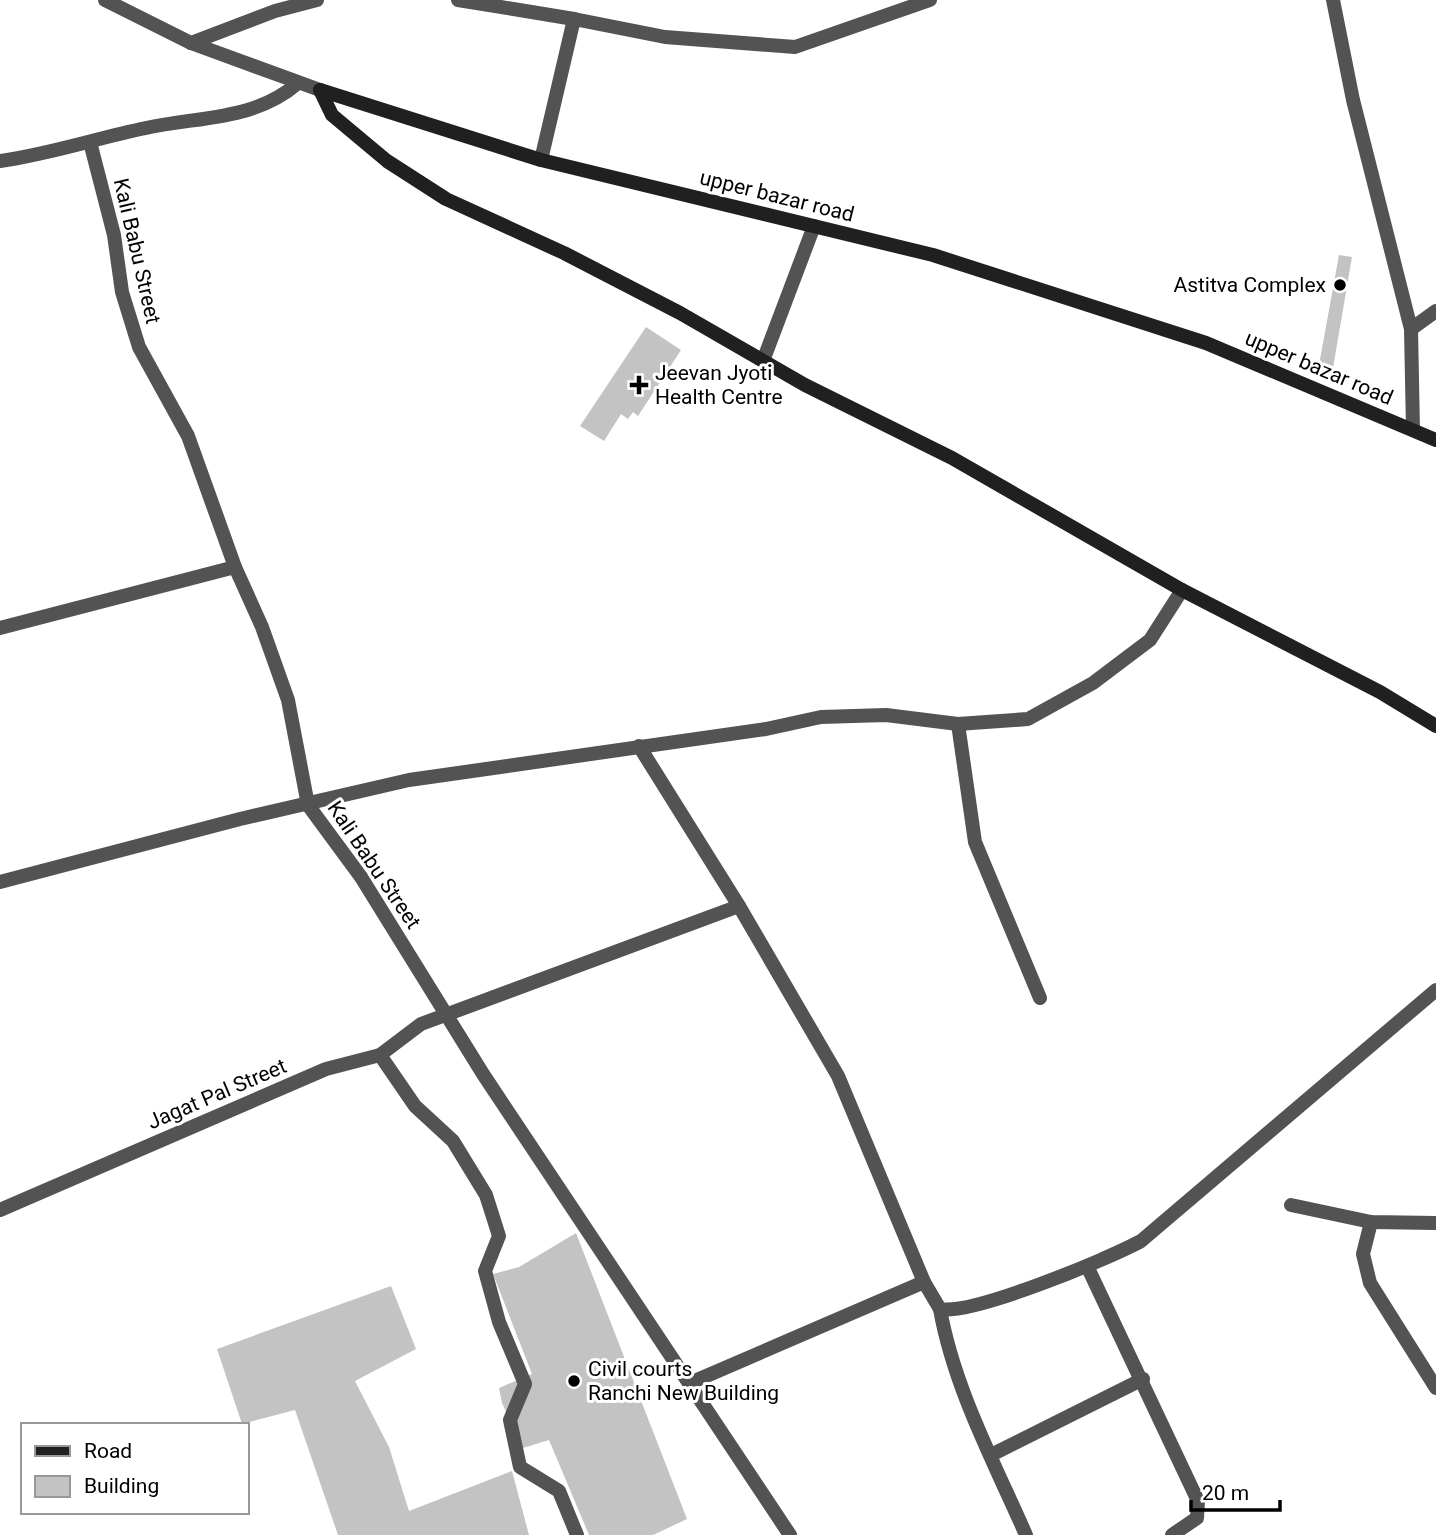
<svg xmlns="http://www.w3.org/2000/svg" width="1436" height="1535" font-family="Roboto,sans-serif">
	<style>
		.building { fill: #c3c3c3 }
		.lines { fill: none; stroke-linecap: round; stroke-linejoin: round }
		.service { stroke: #535353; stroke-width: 14 }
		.minor { stroke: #535353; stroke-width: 14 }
		.tertiary { stroke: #535353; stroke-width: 14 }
		.secondary { stroke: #202020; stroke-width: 14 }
		.poi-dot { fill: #000; stroke: #fff; stroke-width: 2.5 }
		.labels { text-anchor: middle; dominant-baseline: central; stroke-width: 6; stroke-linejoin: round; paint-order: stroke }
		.street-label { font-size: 21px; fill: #000; stroke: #fff }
		.poi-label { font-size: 21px; fill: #000; stroke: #fff; text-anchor: start }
	</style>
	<rect width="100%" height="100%" fill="#fff"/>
	<!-- building -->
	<g class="building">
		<path d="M1339,255l13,2 -19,111 -14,-3z"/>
		<path d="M646,327l35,23 -43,66 -5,-4 -5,7 -7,-5 -17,27 -24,-15z"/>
		<path d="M576,1233l111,286 -34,16h-64l-40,-95 -26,8 -21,-45 -3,-15 33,-14 -39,-100 26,-7z"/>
		<path d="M391,1286l25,63 -61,32 34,66 20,64 103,-40 17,64h-191l-43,-125 -53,14 -25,-75z"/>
	</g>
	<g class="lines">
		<!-- service -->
		<path class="service" d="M1371,1222l-8,32 7,29 66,105"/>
		<!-- minor -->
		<g class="minor">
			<path d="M458,0l116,19"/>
			<path d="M1333,0l20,100 58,229 2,101"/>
			<path d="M191,43l84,-32 42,-11"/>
			<path d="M90,142l24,93 8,57 17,55 49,89 47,131 27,60 26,73 20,105 53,72 122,197 307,461"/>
			<path d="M541,160l33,-141 91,18 130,10 135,-47"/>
			<path d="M0,161c50,-7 97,-23 146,-33 54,-12 108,-7 152,-45"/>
			<path d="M1411,329l25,-18"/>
			<path d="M763,361l51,-135"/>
			<path d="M0,628l235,-61"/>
			<path d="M958,724l17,118 65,156"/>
			<path d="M639,746l100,160 99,170 86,206 16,27c33,6 168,-50 201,-68l295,-251"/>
			<path d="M0,882l240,-63 169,-39 357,-51 55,-12 65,-2 72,9 70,-5 65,-36 57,-43 32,-50"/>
			<path d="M380,1055l35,51 38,35 33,54 13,41 -14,35 14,51 26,62 -15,36 10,47 39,24 18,44"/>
			<path d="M1291,1205l80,17 65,1"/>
			<path d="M0,1210l326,-141 54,-14 41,-31 318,-118"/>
			<path d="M1088,1268l110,233 -1,17 -25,17"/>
			<path d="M940,1309c14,79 54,153 86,226"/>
			<path d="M690,1383l234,-101"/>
			<path d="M991,1455l152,-76"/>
		</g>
		<!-- tertiary -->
		<path class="tertiary" d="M105,0l86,43 129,47"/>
		<!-- secondary -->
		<g class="secondary">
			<path d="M320,90l12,25 55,46 59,38 118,54 116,60 125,72 147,73 230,132 198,102 56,34"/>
			<path d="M320,90l221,70 392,95 273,88 230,97"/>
		</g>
	</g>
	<!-- markers -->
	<g class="poi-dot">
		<circle cx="1340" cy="285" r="7"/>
		<path d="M635.5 374.5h7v7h7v7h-7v7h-7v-7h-7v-7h7z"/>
		<circle cx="574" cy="1381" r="7"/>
	</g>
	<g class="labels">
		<!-- street labels -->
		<g class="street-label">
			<text transform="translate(777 196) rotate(14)">upper bazar road</text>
			<text transform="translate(137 251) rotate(77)">Kali Babu Street</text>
			<text transform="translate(1319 368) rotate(23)">upper bazar road</text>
			<text transform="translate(374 865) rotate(56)">Kali Babu Street</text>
			<text transform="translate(217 1094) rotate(-23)">Jagat Pal Street</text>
		</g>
		<!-- poi labels -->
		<g class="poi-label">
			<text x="1326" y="285" text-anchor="end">Astitva Complex</text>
			<text x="655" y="373">Jeevan Jyoti<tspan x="655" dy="24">Health Centre</tspan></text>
			<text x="588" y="1369">Civil courts<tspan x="588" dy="24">Ranchi New Building</tspan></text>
		</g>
	</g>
	<!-- legend -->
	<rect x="21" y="1423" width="228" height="91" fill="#ffffff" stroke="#999999" stroke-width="2"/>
	<rect x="35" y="1446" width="35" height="10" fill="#202020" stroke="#999999" stroke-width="2"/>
	<text x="84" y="1458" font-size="21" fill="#000000">Road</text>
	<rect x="35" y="1476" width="35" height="21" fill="#c3c3c3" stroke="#999999" stroke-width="2"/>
	<text x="84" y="1493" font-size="21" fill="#000000">Building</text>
	<!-- scale -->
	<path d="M1191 1500v10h89v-10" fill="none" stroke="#000000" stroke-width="3.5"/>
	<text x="1202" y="1500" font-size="21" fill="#000000" stroke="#ffffff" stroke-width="5" paint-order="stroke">20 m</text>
</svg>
